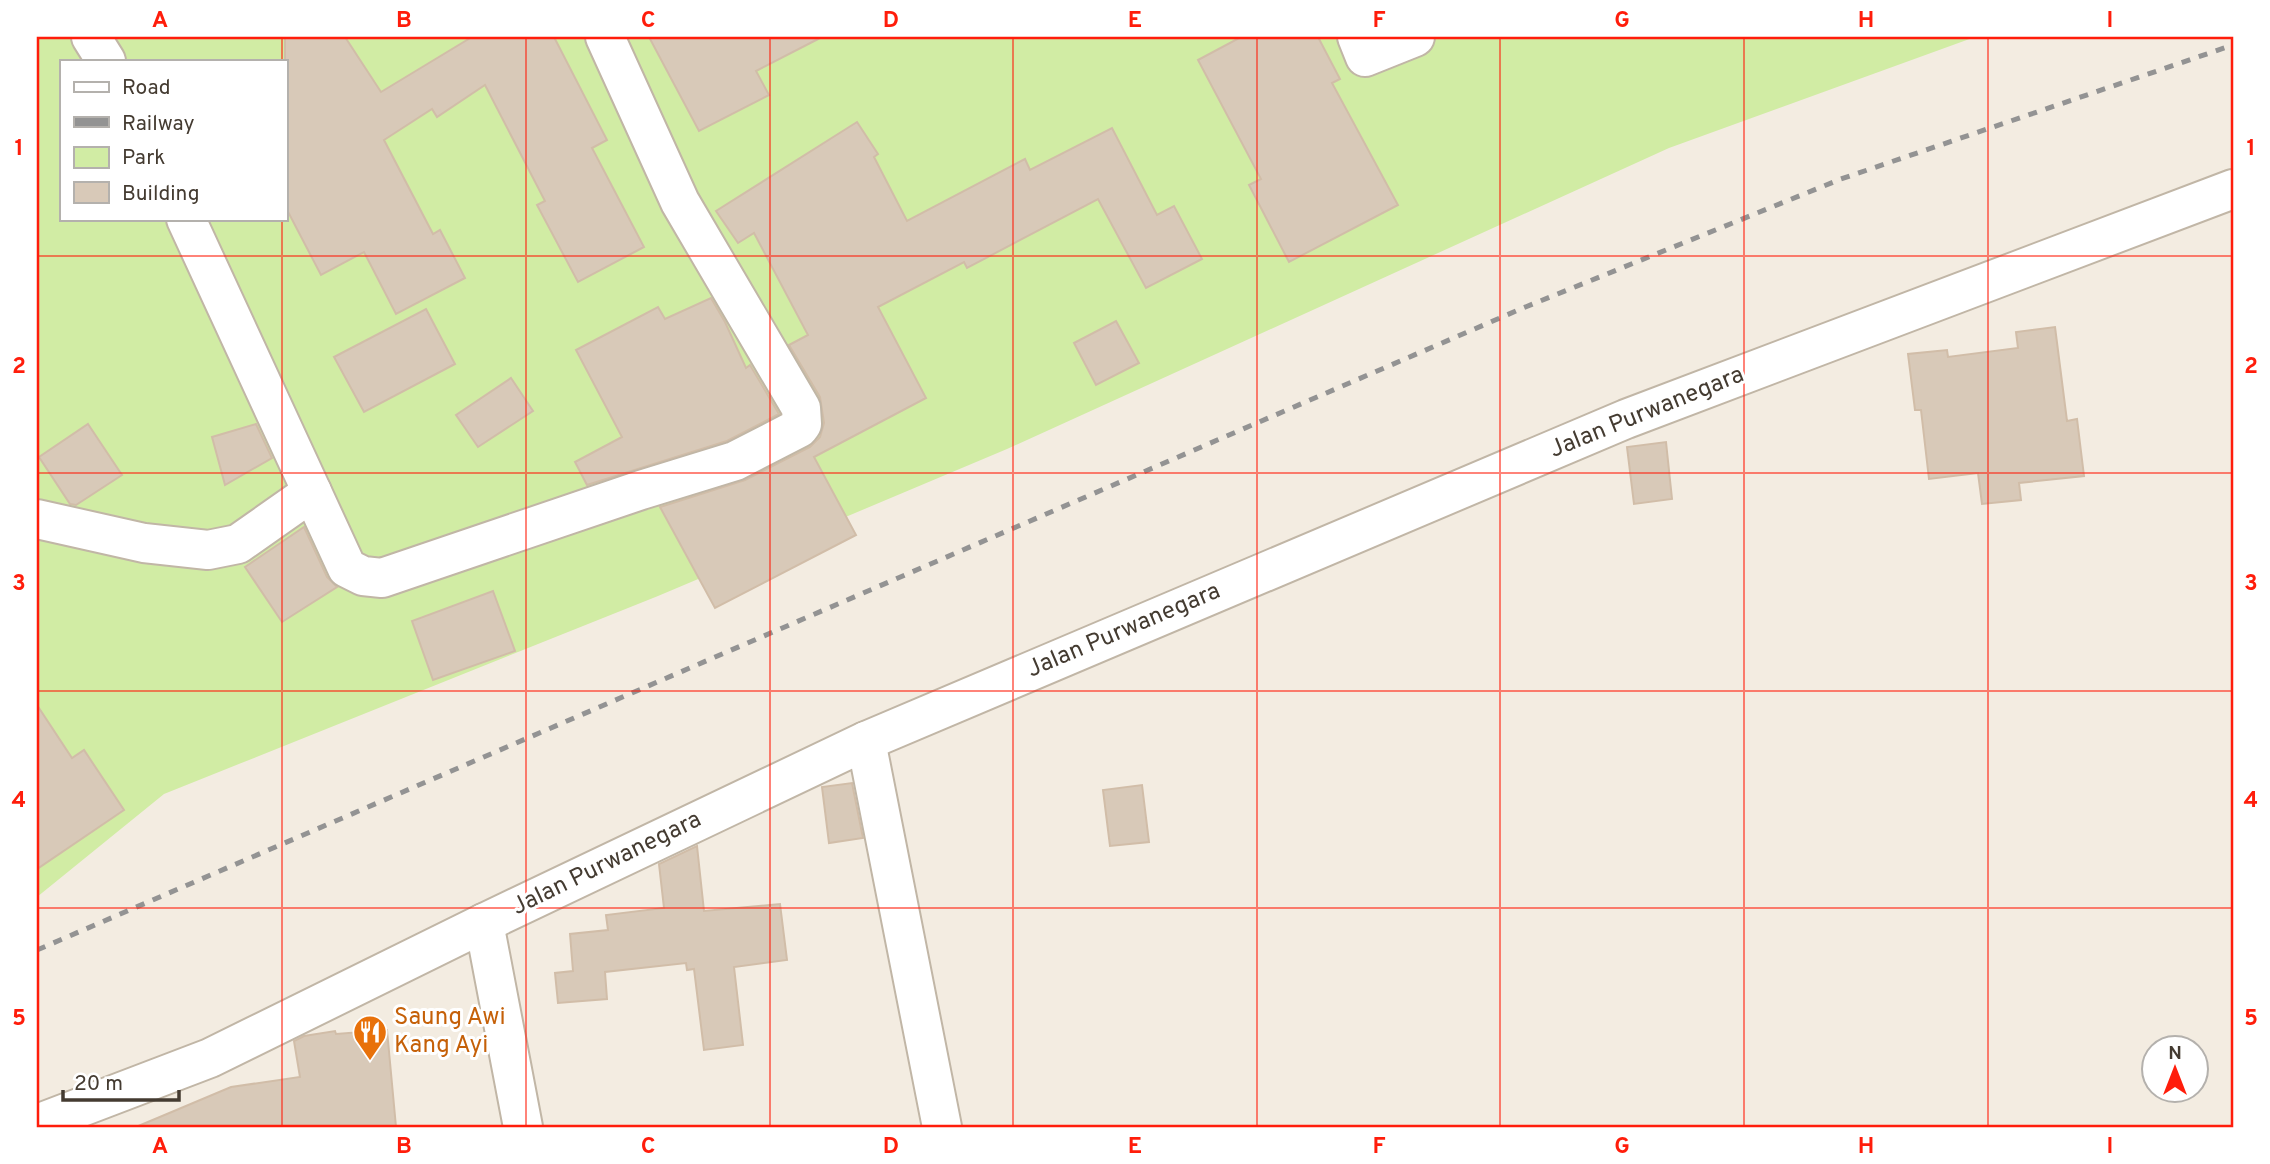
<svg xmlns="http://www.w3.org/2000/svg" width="2270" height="1164" font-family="Overpass,sans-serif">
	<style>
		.green { fill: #d1eca4; fill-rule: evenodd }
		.building { fill: #d8c9b8; stroke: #d1bda8; stroke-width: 2 }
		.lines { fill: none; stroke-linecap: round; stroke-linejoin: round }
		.minor-casing { stroke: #c1b6a6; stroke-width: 42 }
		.tertiary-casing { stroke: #c1b6a6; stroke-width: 42 }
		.minor { stroke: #fff; stroke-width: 38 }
		.tertiary { stroke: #fff; stroke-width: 38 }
		.rail { stroke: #939393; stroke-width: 5; stroke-dasharray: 9 9; stroke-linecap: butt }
		.grid { fill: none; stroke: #ff1d0b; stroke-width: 2; stroke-opacity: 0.55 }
		.labels { text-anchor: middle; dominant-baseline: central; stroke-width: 6; stroke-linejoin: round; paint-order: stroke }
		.street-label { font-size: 24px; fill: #443b31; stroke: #fff }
		.food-label { font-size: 24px; fill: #c56008; stroke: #fff; text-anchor: start }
		.neatline { fill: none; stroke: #ff1d0b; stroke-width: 2.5 }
		.grid-label { font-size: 23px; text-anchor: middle; font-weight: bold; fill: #ff1d0b }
	</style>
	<rect width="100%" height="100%" fill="#f3ece1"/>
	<!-- green -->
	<path class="green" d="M37,37h1938l-306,111 -662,301 -349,147 -494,198 -127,103zM61,61h224v158h-224z"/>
	<!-- building -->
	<g class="building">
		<path d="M285,37h60l36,55 91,-55h82l53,103 -15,8 52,99 -66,35 -41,-77 8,-4 -60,-116 -48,32 -5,-8 -48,31 49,94 7,-4 25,48 -69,36 -32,-62 -43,23 -36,-69z"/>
		<path d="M649,37h173l-66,34 13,24 -70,36z"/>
		<path d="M1241,37h77l22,42 -8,4 66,122 -109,57 -40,-77 12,-6 -63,-119z"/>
		<path d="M857,122l21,32 -4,3 33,64 118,-62 5,11 82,-42 45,87 17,-9 28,53 -56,29 -48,-89 -131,69 -3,-6 -86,45 48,91 -112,59 42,78 -141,73 -55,-101 85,-27 65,-33 10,-10 4,-14 -4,-26 -31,-52 19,-10 -54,-102 -16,10 -22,-32z"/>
		<path d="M711,298l14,24 21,46 4,-3 29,49 -52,27 -140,44 -12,-23 47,-25 -46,-87 82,-43 7,12z"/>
		<path d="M426,309l29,55 -91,48 -30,-55z"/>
		<path d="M1116,321l23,42 -43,22 -22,-42z"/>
		<path d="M2055,327l12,94 10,-2 7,57 -65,7 2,17 -39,4 -4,-31 -49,6 -8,-69h-6l-7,-56 39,-4 1,7 70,-9 -2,-16z"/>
		<path d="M511,378l22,33 -55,36 -22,-32z"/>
		<path d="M88,424l34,51 -46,30 -6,-1 -31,-47z"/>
		<path d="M256,424l16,34 -47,27 -13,-48z"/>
		<path d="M1666,442l6,57 -38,5 -7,-57z"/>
		<path d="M304,527l23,50 10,10 -55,35 -37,-55z"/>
		<path d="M493,591l22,60 -82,29 -21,-59z"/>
		<path d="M37,705l35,53 12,-8 40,60 -87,59z"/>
		<path d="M852,783l11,55 -34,5 -7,-56z"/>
		<path d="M1142,785l7,57 -39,4 -7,-56z"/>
		<path d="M697,846l7,65 76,-7 7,56 -53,7 9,78 -39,5 -10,-81 -7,1 -1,-7 -81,9 2,27 -49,4 -3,-30 18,-2 -3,-37 38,-4 -2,-15 58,-7 -5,-44z"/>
		<path d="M387,1030l9,97h-260l95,-40 69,-10 -6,-36 10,-5 31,-5 1,3z"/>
	</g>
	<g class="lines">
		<!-- minor casing -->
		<g class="minor-casing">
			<g id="minor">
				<path d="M91,37l15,24"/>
				<path d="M1357,37l8,20 50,-20"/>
				<path d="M312,492l35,76 16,8 19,2 259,-88 94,-29 64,-33 3,-4 -1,-16 -121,-206 -75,-165"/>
				<path d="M37,519l107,24 64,7 30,-6 74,-52 -126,-273"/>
				<path d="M866,741l76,386"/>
				<path d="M484,923l39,204"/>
			</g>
		</g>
		<!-- tertiary casing -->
		<g class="tertiary-casing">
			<path id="tertiary" d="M37,1124l173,-66 274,-135 382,-182 760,-322 607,-230"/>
		</g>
		<!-- minor -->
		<use href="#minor" class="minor"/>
		<!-- tertiary -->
		<use href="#tertiary" class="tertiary"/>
		<!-- rail -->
		<path class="rail" d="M37,950l1486,-642 318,-129 392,-134"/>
	</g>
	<!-- grid -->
	<path class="grid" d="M282,37v24M526,37v1090M770,37v1090M1013,37v1090M1257,37v1090M1500,37v1090M1744,37v1090M1988,37v1090M282,219v908M37,256h2196M37,473h2196M37,691h2196M37,908h2196"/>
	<!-- icons -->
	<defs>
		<g id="restaurant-pin" transform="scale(1.75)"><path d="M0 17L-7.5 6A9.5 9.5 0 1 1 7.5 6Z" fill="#e8710a" stroke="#fff"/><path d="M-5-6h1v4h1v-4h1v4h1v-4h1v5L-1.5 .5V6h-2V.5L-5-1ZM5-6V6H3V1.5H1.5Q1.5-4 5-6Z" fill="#fff"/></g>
	</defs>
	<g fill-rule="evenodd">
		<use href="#restaurant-pin" x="370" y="1032"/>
	</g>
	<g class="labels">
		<!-- street labels -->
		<g class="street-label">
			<text transform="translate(1647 413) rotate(-22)">Jalan Purwanegara</text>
			<text transform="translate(1124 631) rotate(-23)">Jalan Purwanegara</text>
			<text transform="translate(607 864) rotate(-26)">Jalan Purwanegara</text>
		</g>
		<!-- food labels -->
		<g class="food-label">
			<text x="394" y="1018">Saung Awi<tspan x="394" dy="28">Kang Ayi</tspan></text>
		</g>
	</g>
	<!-- border -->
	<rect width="2270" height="1164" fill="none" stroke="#ffffff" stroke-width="77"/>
	<!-- legend -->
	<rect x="60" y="60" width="228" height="161" fill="#ffffff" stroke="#b4b1ad" stroke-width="2"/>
	<rect x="74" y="82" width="35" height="10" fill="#ffffff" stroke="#b4b1ad" stroke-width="2"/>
	<text x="122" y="94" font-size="21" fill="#443b31">Road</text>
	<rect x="74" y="117" width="35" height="10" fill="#939393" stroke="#b4b1ad" stroke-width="2"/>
	<text x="122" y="130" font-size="21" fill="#443b31">Railway</text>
	<rect x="74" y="147" width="35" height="21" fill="#d1eca4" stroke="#b4b1ad" stroke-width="2"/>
	<text x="122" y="164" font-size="21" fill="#443b31">Park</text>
	<rect x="74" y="182" width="35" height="21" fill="#d8c9b8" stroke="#b4b1ad" stroke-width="2"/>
	<text x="122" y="200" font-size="21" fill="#443b31">Building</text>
	<!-- north arrow -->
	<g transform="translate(2175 1069)"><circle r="33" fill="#ffffff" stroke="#b4b1ad" stroke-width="2"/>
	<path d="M0-5L12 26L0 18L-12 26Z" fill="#ff1d0b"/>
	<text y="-10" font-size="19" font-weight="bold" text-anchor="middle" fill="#443b31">N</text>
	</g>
	<!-- scale -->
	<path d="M63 1090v10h116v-10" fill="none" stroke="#443b31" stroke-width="3.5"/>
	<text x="74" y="1090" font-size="21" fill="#443b31" stroke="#ffffff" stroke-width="5" paint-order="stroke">20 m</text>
	<rect x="38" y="38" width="2194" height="1088" class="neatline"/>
	<g class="grid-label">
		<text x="160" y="27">A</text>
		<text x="404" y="27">B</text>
		<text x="648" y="27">C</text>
		<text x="891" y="27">D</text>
		<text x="1135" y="27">E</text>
		<text x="1379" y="27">F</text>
		<text x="1622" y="27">G</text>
		<text x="1866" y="27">H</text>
		<text x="2110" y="27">I</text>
		<text x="19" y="155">1</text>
		<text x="2251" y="155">1</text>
		<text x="19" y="373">2</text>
		<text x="2251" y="373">2</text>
		<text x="19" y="590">3</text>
		<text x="2251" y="590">3</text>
		<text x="19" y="807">4</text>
		<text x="2251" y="807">4</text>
		<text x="19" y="1025">5</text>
		<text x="2251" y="1025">5</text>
		<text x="160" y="1153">A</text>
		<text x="404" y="1153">B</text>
		<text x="648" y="1153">C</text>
		<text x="891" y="1153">D</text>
		<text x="1135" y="1153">E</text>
		<text x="1379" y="1153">F</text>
		<text x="1622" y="1153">G</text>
		<text x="1866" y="1153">H</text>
		<text x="2110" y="1153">I</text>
	</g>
</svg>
